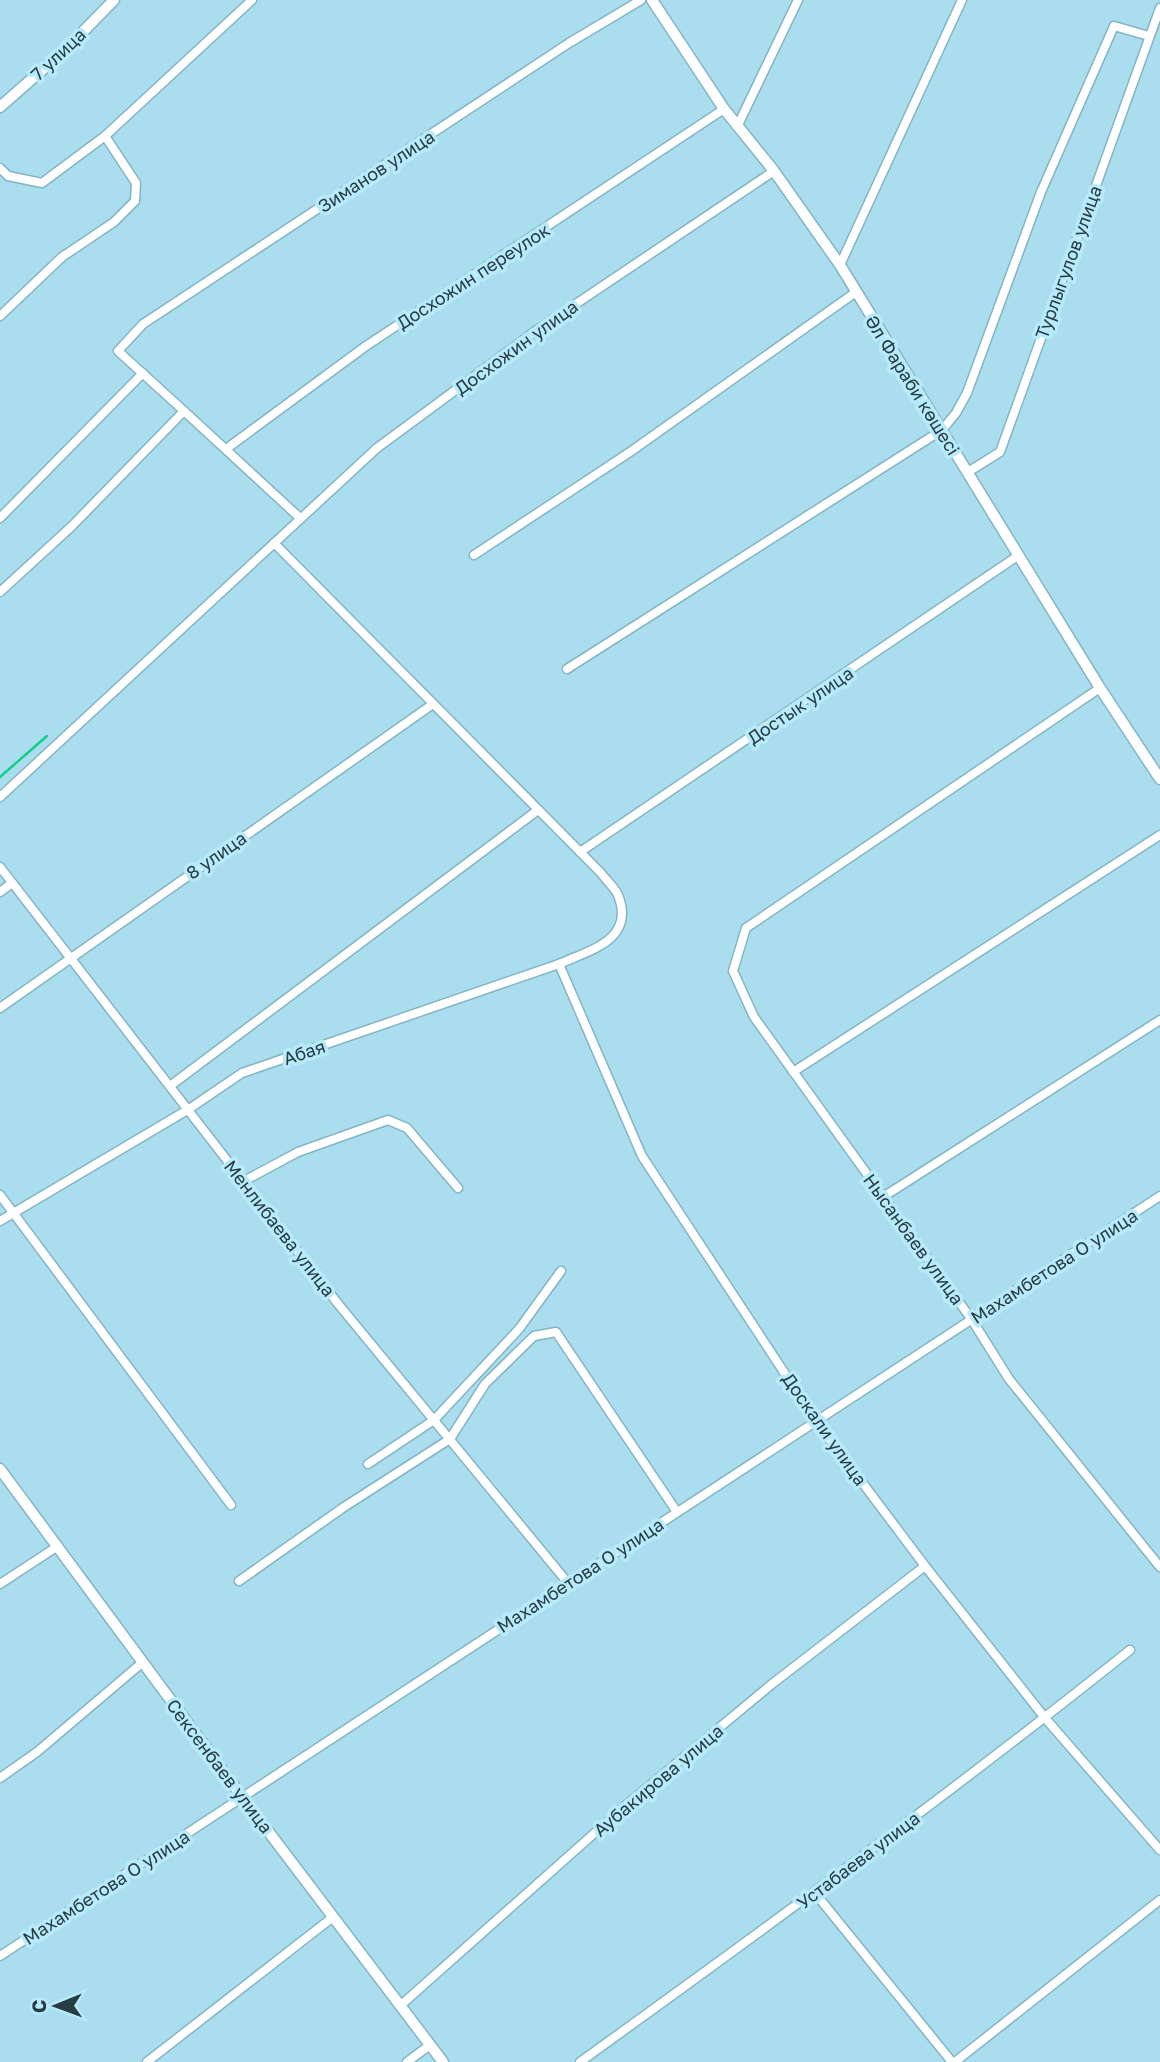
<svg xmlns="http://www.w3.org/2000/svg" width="1160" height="2062" font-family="'Golos Text',sans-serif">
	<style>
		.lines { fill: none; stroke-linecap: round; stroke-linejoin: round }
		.stream { stroke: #16ce8b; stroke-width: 2.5 }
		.minor-casing { stroke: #84b5c5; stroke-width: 11 }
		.tertiary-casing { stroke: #84b5c5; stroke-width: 13 }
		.minor { stroke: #fff; stroke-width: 8 }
		.tertiary { stroke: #fff; stroke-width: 10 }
		.labels { text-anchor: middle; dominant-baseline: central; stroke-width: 7; stroke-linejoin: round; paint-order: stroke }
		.street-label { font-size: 18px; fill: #283c43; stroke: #b7eafb }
	</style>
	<rect width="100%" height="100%" fill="#ade"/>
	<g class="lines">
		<!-- stream -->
		<path class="stream" d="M0,777l47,-41"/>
		<!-- minor casing -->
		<g class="minor-casing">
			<g id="minor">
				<path d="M737,127l61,-127"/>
				<path d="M0,168l8,8 34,7 63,-47 147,-136"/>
				<path d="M840,265l122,-265"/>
				<path d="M0,316l62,-59 52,-35 21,-21 1,-18 -31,-47"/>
				<path d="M184,411l-66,-60 25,-27 426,-281 72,-43"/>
				<path d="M226,449l140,-103 358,-237"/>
				<path d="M968,472l32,-20 160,-444"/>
				<path d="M0,518l143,-145"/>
				<path d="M474,555l156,-103 226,-160"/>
				<path d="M0,592l72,-66 112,-115 116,107"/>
				<path d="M567,669l375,-239 14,-17 11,-20 74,-201 73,-166 35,10"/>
				<path d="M1100,688l-354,240 -13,43 21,46 218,303 37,59 151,188"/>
				<path d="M0,797l377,-349 160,-118 237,-159"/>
				<path d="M580,852l439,-297"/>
				<path d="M0,867l339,438 229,278"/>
				<path d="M0,892l12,-9"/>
				<path d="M559,964l83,192 174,265 109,145 120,152 115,132"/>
				<path d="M0,1008l433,-304"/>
				<path d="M793,1072l367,-237"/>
				<path d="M170,1086l368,-276"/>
				<path d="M244,1181l54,-29 90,-32 19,8 51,60"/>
				<path d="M0,1195l231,310"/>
				<path d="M883,1197l277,-177"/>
				<path d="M0,1221l189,-112 53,-36 317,-109c31,-14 77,-24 59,-69 -3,-7 -12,-15 -17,-22l-327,-330"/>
				<path d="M368,1464l66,-44 85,-91 42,-58"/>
				<path d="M239,1581l105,-74 106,-68 35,-55 49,-48 22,-4 121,180"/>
				<path d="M0,1584l58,-38"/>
				<path d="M0,1778l37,-26 106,-90"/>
				<path d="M815,1893l137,169"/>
				<path d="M0,1956l1160,-760"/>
				<path d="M400,2006l225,-200 147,-122 153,-118"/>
				<path d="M147,2062l186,-145"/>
				<path d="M407,2062l23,-17"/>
				<path d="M580,2062c186,-134 371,-269 550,-412"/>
				<path d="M955,2062l205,-162"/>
			</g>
		</g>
		<!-- tertiary casing -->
		<g class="tertiary-casing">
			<g id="tertiary">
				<path d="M652,0l72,109 50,62 66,94 260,423 60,91"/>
				<path d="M0,107l66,-58 48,-49"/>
				<path d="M0,1469l243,329 200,264"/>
			</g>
		</g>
		<!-- minor -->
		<use href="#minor" class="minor"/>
		<!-- tertiary -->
		<use href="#tertiary" class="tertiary"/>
	</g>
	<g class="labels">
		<!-- street labels -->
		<g class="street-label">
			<text transform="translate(58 54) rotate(-43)">7 улица</text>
			<text transform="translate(376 171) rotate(-33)">Зиманов улица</text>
			<text transform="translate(1068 262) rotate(-70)">Турлыгулов улица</text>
			<text transform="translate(473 276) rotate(-33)">Досхожин переулок</text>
			<text transform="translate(516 347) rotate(-36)">Досхожин улица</text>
			<text transform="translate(913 385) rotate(58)">Әл Фараби көшесі</text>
			<text transform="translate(800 705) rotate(-34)">Достык улица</text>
			<text transform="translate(216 855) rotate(-35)">8 улица</text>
			<text transform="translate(304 1052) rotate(-19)">Абая</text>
			<text transform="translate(280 1228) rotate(52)">Менлибаева улица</text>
			<text transform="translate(914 1239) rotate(54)">Нысанбаев улица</text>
			<text transform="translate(1054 1266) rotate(-33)">Махамбетова О улица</text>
			<text transform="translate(825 1429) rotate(55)">Доскали улица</text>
			<text transform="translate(580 1575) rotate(-33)">Махамбетова О улица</text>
			<text transform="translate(220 1766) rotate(53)">Сексенбаев улица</text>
			<text transform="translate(658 1780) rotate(-40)">Аубакирова улица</text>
			<text transform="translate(858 1860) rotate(-37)">Устабаева улица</text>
			<text transform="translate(106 1887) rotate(-33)">Махамбетова О улица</text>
		</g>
	</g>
	<!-- north arrow -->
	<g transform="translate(56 2006) rotate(269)" stroke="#b7eafb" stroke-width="5" paint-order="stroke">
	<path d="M0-5L12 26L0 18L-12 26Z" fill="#283c43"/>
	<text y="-10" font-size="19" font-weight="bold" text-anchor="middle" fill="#283c43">С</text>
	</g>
</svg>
